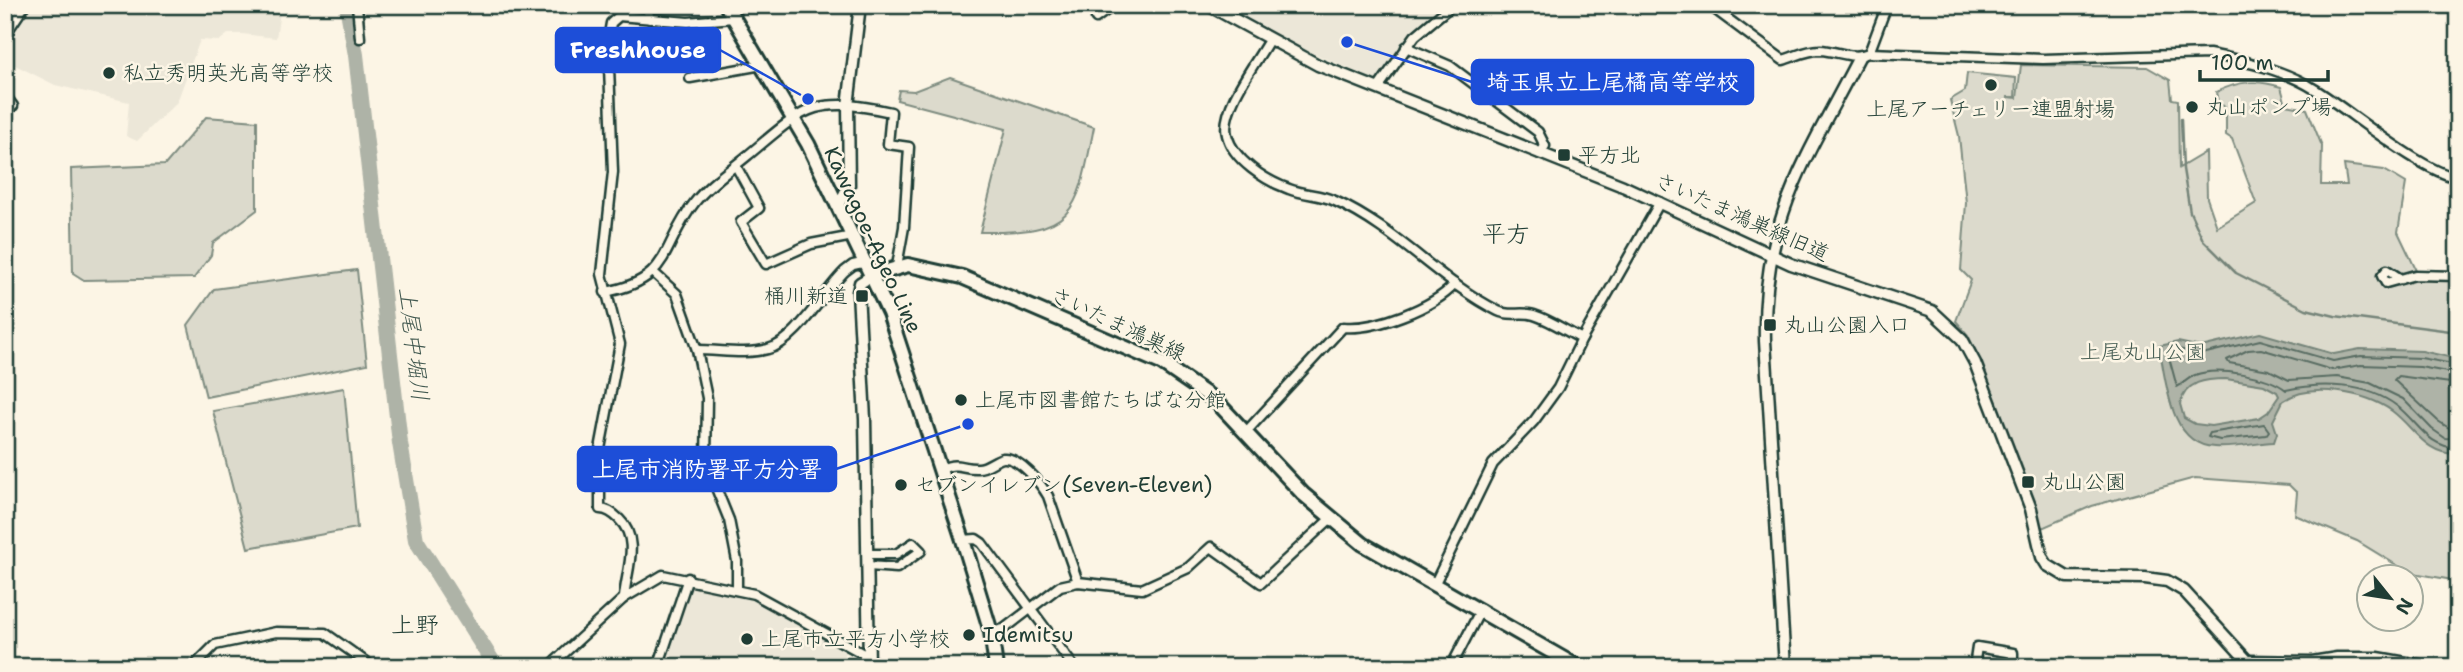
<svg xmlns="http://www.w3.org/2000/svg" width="2463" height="672" font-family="'Shantell Sans','Klee One',sans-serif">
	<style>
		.built { fill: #ece7d8 }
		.green { fill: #dcdacc; stroke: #7e8c80; stroke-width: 2 }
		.water { fill: #aeb3a7; stroke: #758479; stroke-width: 2; fill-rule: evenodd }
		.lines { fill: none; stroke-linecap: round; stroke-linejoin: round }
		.shore { stroke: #586c62; stroke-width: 2 }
		.stream { stroke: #758479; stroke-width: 2.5 }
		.river { stroke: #aeb3a7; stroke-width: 16 }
		.minor-casing { stroke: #1f3d34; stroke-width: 13 }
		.tertiary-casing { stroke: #1f3d34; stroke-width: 15 }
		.primary-casing { stroke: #1f3d34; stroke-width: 18 }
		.minor { stroke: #fcf5e5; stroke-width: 8 }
		.tertiary { stroke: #fcf5e5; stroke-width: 10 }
		.primary { stroke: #fcf5e5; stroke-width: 12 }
		.poi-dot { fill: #1f3d34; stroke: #fcf5e5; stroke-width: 2.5 }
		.labels { text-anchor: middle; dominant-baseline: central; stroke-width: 5; stroke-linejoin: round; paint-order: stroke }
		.poi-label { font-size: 21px; fill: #1f3d34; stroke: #fcf5e5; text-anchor: start }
		.street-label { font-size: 21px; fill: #1f3d34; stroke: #fcf5e5 }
		.park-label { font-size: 21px; fill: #455c52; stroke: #fcf5e5 }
		.water-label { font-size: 23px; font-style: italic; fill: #435a51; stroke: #fcf5e5 }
		.quarter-label { font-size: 24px; fill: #1f3d34; stroke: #fcf5e5 }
		.leader { fill: none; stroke: #1d4ed8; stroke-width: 2.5 }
		.callout-dot { fill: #1d4ed8; stroke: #fcf5e5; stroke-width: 2.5 }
		.callout { fill: #1d4ed8; stroke: #1d4ed8; stroke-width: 2.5 }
		.callout-label { font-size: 23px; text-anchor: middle; font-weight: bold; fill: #fff }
	</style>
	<rect width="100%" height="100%" fill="#fcf5e5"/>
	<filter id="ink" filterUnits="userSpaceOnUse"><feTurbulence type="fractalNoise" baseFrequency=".0143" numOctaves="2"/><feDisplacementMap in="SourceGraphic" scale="14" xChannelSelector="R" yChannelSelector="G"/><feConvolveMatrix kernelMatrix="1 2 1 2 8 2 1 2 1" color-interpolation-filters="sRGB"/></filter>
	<g filter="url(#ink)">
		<!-- built -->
		<g class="built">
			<path d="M30,5h251l-5,33 -34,-4h-14l-9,7 -19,-1 -23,62 -40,39 -11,-5 3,-34 -74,-17 -50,-25v-19z"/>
			<path d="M1223,5h225l-32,25 -40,50 -80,-34z"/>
			<path d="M688,583l80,22 78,48 -7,14h-178z"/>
		</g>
		<!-- green -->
		<g class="green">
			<path d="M2021,65l126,2 23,13 2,19 6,1 1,68 27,-16 1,46 10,29 39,-24 -24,-64 -6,-4v-27l-8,-6 -2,-10c23,-11 41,-13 65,-5l5,18 21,4 15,37 -1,39h26l-3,-20 40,5 22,13 -8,49 22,46 38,2v301l-50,-9 -51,-31 -62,-26 2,-22 -8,-8 -94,-7 -103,28 -50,22 -62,-168 -12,-25 -12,-14 15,-41 -10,-10 5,-67 -7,-67 -9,-36 15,-9 2,-18 49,5 -1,19h-8l10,1z"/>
			<path d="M950,77l144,50c-17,87 -18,107 -114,105l26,-103 -109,-29 2,-10 15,1z"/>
			<path d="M206,117l51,4v89l-44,33 -2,12 -17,23 -110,2 -11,-7 -2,-104 94,-4z"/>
			<path d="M357,270l10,94 -161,33 -18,-72 26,-36z"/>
			<path d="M344,388l13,140 -109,20 -35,-137z"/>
		</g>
		<!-- water -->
		<path class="water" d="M2260,333l74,21 26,-5 62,2 36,8v37l-3,7 3,9v42c-33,1 -43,-26 -66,-43 -25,-19 -82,-29 -109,-10l-10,20 4,12 -3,9c-20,1 -40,7 -60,5 -45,-2 -48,-68 -55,-101l19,-4 23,5zM2226,379l38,6 13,7 2,4 -11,16 -9,6 -48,8 -16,-2 -11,-6 -4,-14c6,-23 25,-25 46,-25z"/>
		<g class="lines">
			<!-- shore -->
			<g class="shore">
				<path d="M2458,365l-37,-7 -60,-2 -28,5 -73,-21 -58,14 -24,-5 -10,5 9,33c6,-3 11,-9 18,-12 22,-9 74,1 91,15 35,-8 81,-7 111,16 21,16 30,41 61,42"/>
				<path d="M2458,374l-38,-7 -59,-2 -29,5 -71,-21 -13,1 -21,10 2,3 40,7 20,10 48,-3 33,6 33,16 29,30 13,9 13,1"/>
				<path d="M2458,384l-60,-8 -4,4 44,41 11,7h9"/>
				<path d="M2264,424l5,7 -3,4 -46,5 -12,-3 2,-4z"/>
			</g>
			<!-- stream -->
			<path class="stream" d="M2181,119l2,50 7,43 13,28 33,33 70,36 29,7 123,16"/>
			<!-- river -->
			<path class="river" d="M347,5l9,50 44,388 16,97 80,127"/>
			<!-- minor casing -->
			<g class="minor-casing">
				<g id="minor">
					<path d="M357,5l3,33"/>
					<path d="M646,5l4,14"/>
					<path d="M1709,5l74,55c13,-4 24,-10 37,-10 19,1 32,10 49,3l174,6 166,-5c37,7 76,16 107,36 37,23 103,80 142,88"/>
					<path d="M1096,18l18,-13"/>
					<path d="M5,35l20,-30"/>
					<path d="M1269,40c-13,23 -49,69 -42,95 6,25 39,46 62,54 15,6 31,5 46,12 62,28 104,80 163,110 12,6 23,0 36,4 16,5 32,16 48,24"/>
					<path d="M1406,47l44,19 88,66 7,14 -5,8"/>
					<path d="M1869,53l18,-48"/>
					<path d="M690,78l72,-13"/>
					<path d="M1378,88l37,-52 37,-31"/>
					<path d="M5,95l8,11"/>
					<path d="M736,166l23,42 -18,14 25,42 45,-20 42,-8"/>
					<path d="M654,273l23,21 20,56 10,48 -1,65 23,57 8,41v29"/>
					<path d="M2401,279l-14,-9 -5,6 4,7 29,-8 43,1"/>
					<path d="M605,292c68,-12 55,-46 90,-90 14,-18 34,-31 52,-46 58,-48 64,-61 144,-44l-3,32 21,3 -5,80 -7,39"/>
					<path d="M697,350c23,0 49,5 71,-1 27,-6 56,-58 77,-78l8,-6 14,-3"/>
					<path d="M1245,433l98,-106c32,3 90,-19 112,-43"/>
					<path d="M941,469c19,-8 20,0 37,-1 9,0 16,-8 25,-10 16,-2 38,26 45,38l30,86"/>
					<path d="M963,540l13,-1 6,4 92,124"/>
					<path d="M867,554h29l17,-11 8,8 -24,17 -29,-2"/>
					<path d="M1435,583l58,-119 41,-43 24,-33 24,-49 78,-137"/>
					<path d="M624,598c2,-27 17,-58 -5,-79 -6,-6 -12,-10 -19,-10v-60l20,-105 -18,-70 11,-102 -5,-132 3,-17 8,-7 69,6 45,-4"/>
					<path d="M991,632l13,-3 56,-43 18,-4 64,7 46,-21 23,-21 50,36 69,-64"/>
					<path d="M2249,660l63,1 25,-4h41l57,10"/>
					<path d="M193,667l22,-22 61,-13 49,1 48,34"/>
					<path d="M549,667l75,-69 39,-23 91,19 115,63"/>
					<path d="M658,667l30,-89"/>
					<path d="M1451,667l30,-58"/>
					<path d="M1556,667l5,-10"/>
					<path d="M1974,667l3,-20 36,6v14"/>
				</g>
			</g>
			<!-- tertiary casing -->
			<g class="tertiary-casing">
				<g id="tertiary">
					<path d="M1208,5l110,60 305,121 168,78 141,47 30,28 13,24 56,146 11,48 5,8 20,12 78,1 22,3 17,10 69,76"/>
					<path d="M839,204l10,-19 -1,-79 12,-101"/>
					<path d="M869,667l-4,-248 -7,-127 2,-9 13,-8"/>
					<path d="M1785,667l-20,-326c-3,-122 41,-181 94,-284"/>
				</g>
			</g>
			<!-- primary casing -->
			<g class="primary-casing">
				<g id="primary">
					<path d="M726,5l82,139 81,169 74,227 28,92 5,35"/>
					<path d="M873,275l35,-10 54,12 199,86 54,37 88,94 60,50 215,123"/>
				</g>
			</g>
			<!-- minor -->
			<use href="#minor" class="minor"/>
			<!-- tertiary -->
			<use href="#tertiary" class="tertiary"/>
			<!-- primary -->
			<use href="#primary" class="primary"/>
		</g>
	</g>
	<!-- markers -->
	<g class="poi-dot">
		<circle cx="109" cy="73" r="7"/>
		<circle cx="1991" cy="85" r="7"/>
		<circle cx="2192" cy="107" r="7"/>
		<rect x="1557" y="148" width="14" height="14" rx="3.5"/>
		<rect x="855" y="289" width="14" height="14" rx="3.5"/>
		<rect x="1763" y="318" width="14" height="14" rx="3.5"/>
		<circle cx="961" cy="400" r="7"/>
		<rect x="2021" y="475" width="14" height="14" rx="3.5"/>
		<circle cx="901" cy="485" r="7"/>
		<circle cx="969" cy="635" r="7"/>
		<circle cx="747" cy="639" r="7"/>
	</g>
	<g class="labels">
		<!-- poi labels -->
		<g class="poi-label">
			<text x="123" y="73">私立秀明英光高等学校</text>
			<text x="2206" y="107">丸山ポンプ場</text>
			<text x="1991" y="109" text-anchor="middle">上尾アーチェリー連盟射場</text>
			<text x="1578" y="155">平方北</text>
			<text x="848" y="296" text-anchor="end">桶川新道</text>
			<text x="1784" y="325">丸山公園入口</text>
			<text x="975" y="400">上尾市図書館たちばな分館</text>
			<text x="2042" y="482">丸山公園</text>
			<text x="915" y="485">セブンイレブン(Seven-Eleven)</text>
			<text x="983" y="635">Idemitsu</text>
			<text x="761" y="639">上尾市立平方小学校</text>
		</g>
		<!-- street labels -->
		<g class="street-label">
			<text transform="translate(1742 217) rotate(24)">さいたま鴻巣線旧道</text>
			<text transform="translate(873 240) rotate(65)">Kawagoe-Ageo Line</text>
			<text transform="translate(1118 324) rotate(25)">さいたま鴻巣線</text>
		</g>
		<!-- park labels -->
		<g class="park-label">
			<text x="2143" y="352">上尾丸山公園</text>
		</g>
		<!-- water labels -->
		<g class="water-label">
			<text transform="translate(414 344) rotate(83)">上尾中堀川</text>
		</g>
		<!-- quarter labels -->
		<g class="quarter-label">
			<text x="1506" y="234">平方</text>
			<text x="415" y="625">上野</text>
		</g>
	</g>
	<!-- callouts -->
	<path class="leader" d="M808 99L720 50M1347 42L1472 82M968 424L836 469"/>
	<g class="callout-dot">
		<circle cx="808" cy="99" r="7"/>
		<circle cx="1347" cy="42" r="7"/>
		<circle cx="968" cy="424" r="7"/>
	</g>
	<g class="callout">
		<rect x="556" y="28" width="164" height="44" rx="7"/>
		<rect x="1472" y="60" width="281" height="44" rx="7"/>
		<rect x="578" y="447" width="258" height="44" rx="7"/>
	</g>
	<g class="callout-label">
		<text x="638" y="58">Freshhouse</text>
		<text x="1613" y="90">埼玉県立上尾橘高等学校</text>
		<text x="707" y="477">上尾市消防署平方分署</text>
	</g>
	<!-- margin -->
	<rect width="2463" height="672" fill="none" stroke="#fcf5e5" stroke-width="28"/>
	<rect x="14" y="14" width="2435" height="644" fill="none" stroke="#1f3d34" stroke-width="2.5" filter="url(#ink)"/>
	<!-- north arrow -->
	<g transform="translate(2390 598) rotate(120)"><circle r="33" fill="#fcf5e5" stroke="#a4ab9e" stroke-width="2"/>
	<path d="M0-5L12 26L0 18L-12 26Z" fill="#1f3d34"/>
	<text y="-10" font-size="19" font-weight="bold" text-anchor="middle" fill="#1f3d34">N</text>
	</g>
	<!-- scale -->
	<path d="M2200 70v10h128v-10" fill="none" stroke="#1f3d34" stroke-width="3.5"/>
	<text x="2211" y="70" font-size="21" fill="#1f3d34" stroke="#fcf5e5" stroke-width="5" paint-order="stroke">100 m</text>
</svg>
